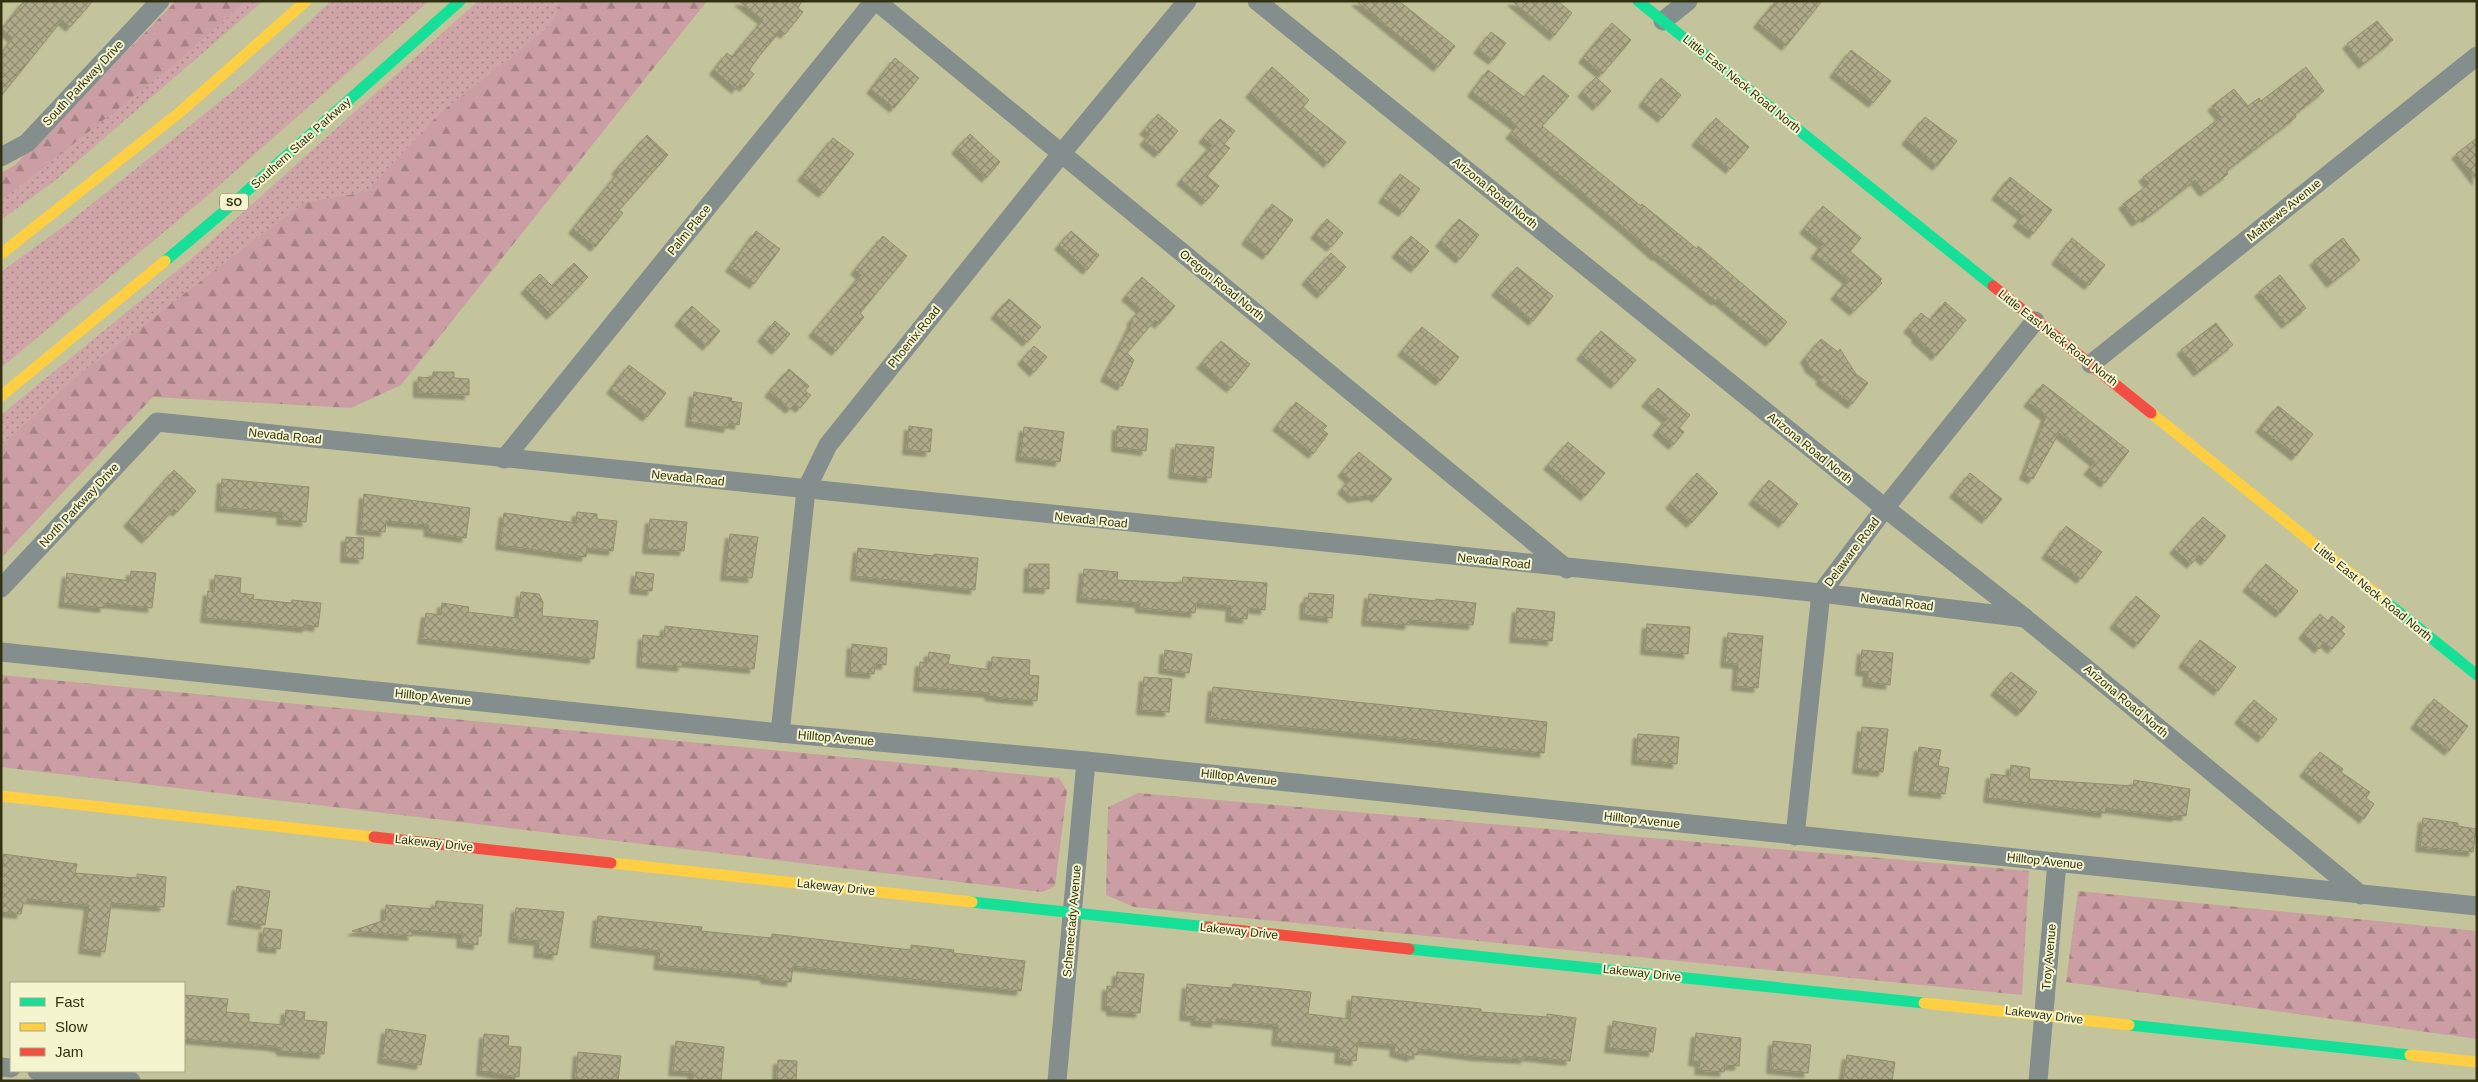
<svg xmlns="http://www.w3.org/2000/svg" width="2478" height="1082" font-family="Helvetica,sans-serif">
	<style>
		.grass { fill: url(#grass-dots) }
		.forest { fill: url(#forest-firs) }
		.building { fill: url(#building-cross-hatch); stroke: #938e6d; filter: url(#shadow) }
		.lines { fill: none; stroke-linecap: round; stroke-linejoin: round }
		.street { stroke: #838e8d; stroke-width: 19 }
		.fast { stroke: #16e098; stroke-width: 11 }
		.slow { stroke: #ffcf43; stroke-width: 11 }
		.jam { stroke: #f24e42; stroke-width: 11 }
		.labels { text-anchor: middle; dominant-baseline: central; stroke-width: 4; stroke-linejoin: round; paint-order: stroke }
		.shield { fill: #f4f5cf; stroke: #6c6c4b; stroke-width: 1 }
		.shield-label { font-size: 11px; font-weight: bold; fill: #323212 }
		.street-label { font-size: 12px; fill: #323212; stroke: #f4f5cf }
	</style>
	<defs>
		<pattern id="grass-dots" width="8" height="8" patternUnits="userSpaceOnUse" patternTransform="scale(1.25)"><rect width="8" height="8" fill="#cfa5a8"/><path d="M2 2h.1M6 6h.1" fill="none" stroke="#a98787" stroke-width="1.8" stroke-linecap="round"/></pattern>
		<pattern id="forest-firs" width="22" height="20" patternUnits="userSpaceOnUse" patternTransform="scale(1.25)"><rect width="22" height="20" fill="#ca9ea3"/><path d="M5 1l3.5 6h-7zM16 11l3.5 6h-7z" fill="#a58183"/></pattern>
		<pattern id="building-cross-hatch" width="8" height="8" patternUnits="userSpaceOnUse" patternTransform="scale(1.25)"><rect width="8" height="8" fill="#afaa8a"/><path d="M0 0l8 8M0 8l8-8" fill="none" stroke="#8f8b6f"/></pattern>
		<filter id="shadow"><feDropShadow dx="-4.5" dy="4.5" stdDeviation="1" flood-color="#0004"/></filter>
	</defs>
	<rect width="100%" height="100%" fill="#c4c49c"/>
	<!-- grass -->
	<g class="grass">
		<path d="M246,1h17l-206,178 -56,41v-19l177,-140z"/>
		<path d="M331,1h98l-223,196 -205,171v-96l67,-49 180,-144z"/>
		<path d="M478,1h83l-10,24 -112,89 -73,78 -60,10 -43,31 -188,145 -74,68v-31l189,-155z"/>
	</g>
	<!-- forest -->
	<g class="forest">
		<path d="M176,1h70l-70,62 -175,138v-28l14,-8z"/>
		<path d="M561,1h146l-306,384 -50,23 -198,-11 -152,161v-112l74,-68 188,-145 43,-31 60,-10 73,-78 112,-89z"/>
		<path d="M1,675l1058,103 8,13 -12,95 -13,6 -1041,-125z"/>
		<path d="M1138,793l891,78 -7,124 -888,-88 -28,-12 2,-88z"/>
		<path d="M2078,891l399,40v108l-411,-57z"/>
	</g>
	<!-- building -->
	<g class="building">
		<path d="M24,1h69l-23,26 -8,-7 -61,76v-42l12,-16 -11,-9z"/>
		<path d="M739,1h63l-4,7 5,4 -18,22 -5,-3 -20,24 -11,15 5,4 -10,13 -4,-3 -4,5 -22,-19 13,-17 5,4 31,-37z"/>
		<path d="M1356,1h43l56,45 -17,21z"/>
		<path d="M1512,1h46l14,12 -18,23z"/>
		<path d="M1776,1h46l-36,45 -28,-23z"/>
		<path d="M2377,21l16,19 -30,24 -16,-20z"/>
		<path d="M1612,23l19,17 -29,34 -19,-16z"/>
		<path d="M1491,32l15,11 -13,17 -15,-11z"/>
		<path d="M1851,50l40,31 -18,22 -39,-30z"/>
		<path d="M895,58l24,20 -25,30 -23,-19z"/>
		<path d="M1272,67l37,33 -6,7 43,35 -18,21 -78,-70z"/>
		<path d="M2306,67l18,24 -29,23 1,3 -70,54 2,3 -24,18 -9,-12 -49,38 -1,-2 -9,6 -13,-18 26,-20 -6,-7 78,-60 -9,-11 22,-17 14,17 11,-8 2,3z"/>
		<path d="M1488,70l36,27 19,-22 26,21 -27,30 99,80 1,-2 55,45 1,-3 89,76 -17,20 -53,-43 -1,2 -59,-46 -1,1 -33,-29 -113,-93 7,-8 -45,-34z"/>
		<path d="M1596,77l15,14 -14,15 -15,-14z"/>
		<path d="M1661,78l20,17 -19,23 -19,-16z"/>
		<path d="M1158,114l20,17 -19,22 -15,-12 6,-7 -6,-4z"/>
		<path d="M1925,117l32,24 -20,25 -31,-26z"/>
		<path d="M1716,118l33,29 -19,22 -34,-28z"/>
		<path d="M1220,119l15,12 -11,13 6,4 -23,28 12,10 -13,15 -25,-21 31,-35 -9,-7z"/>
		<path d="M970,134l30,28 -14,16 -30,-29z"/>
		<path d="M647,135l21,20 -49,55 4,3 -28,34 -22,-18 46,-57 -3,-2z"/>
		<path d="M833,138l21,16 -31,39 -21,-17z"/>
		<path d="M2477,138v43l-21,-27z"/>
		<path d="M1400,174l20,15 -17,23 -20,-14z"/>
		<path d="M2010,177l42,33 -19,24 -16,-12 6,-6 -27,-21z"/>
		<path d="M1272,204l21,16 -26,35 -21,-15z"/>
		<path d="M1823,206l38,32 -11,13 32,28 -2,2 2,2 -28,28 -19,-16 13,-15 -33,-26 8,-10 -19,-15z"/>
		<path d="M1327,219l16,14 -12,14 -16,-13z"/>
		<path d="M1459,219l20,16 -19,24 -20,-17z"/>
		<path d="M756,231l24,18 -26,35 -24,-17z"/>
		<path d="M1071,231l28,24 -12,15 -28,-25z"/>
		<path d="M883,236l24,20 -47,57 4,4 -28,34 -23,-19 48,-57 -6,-5z"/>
		<path d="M1411,236l18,15 -14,17 -19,-15z"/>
		<path d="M2072,238l33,27 -16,20 -33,-25z"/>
		<path d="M2343,238l17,22 -29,23 -17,-22z"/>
		<path d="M1331,253l15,14 -25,27 -15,-14z"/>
		<path d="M574,263l14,14 -37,38 -26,-26 15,-15 12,12z"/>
		<path d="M1517,267l36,29 -20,25 -37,-30z"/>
		<path d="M2280,275l26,33 -20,16 -27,-32z"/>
		<path d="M1142,277l33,29 -16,18 -4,-4 -28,33 7,7 -12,26 -17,-9 28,-56 -2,-1 10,-11 -15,-13z"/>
		<path d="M1009,299l32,28 -14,15 -32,-28z"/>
		<path d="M1945,302l21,18 -30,36 -20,-18 1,-2 -9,-8 13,-15 9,7z"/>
		<path d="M692,306l28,25 -13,15 -28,-25z"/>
		<path d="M775,321l15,13 -14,16 -14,-13z"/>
		<path d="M2216,323l17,22 -35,27 -17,-22z"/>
		<path d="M1422,327l37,30 -19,24 -38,-30z"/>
		<path d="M1601,331l35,29 -21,24 -34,-29z"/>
		<path d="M1821,339l17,13 2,-3 16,25 12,9 -16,21 -32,-24 2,-3 -12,-9 -5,-10z"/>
		<path d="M1221,341l29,23 -19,24 -30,-24z"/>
		<path d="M1034,346l13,11 -13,15 -12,-12z"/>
		<path d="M629,365l37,28 -19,24 -36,-28z"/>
		<path d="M789,369l20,17 -4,5 6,4 -11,13 -5,-4 -5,5 -21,-17z"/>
		<path d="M433,372h21v6l15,1v16l-51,-2v-16l15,1z"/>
		<path d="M2043,384l86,67 -24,32 -17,-13 7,-8 -36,-29 -26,46 -9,-4 22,-59 -18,-14z"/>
		<path d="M1658,388l32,27 -11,13 5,4 -11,13 -16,-14 10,-12 -21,-17z"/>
		<path d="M694,392l38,6 -1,3 11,2 -3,22 -10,-2 -1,5 -38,-6z"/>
		<path d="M1296,402l31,24 -4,4 5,4 -15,20 -36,-28z"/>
		<path d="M2278,406l35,28 -17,22 -36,-28z"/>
		<path d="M909,426l23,3 -2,23 -23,-2z"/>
		<path d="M1117,426l31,3 -2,22 -30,-4z"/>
		<path d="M1024,427l40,5 -4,30 -40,-5z"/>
		<path d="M1568,442l37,31 -20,23 -37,-31z"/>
		<path d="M1176,444l38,3 -3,31 -38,-4z"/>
		<path d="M1359,452l33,27 -16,19 -3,-3 -21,3 -10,-9 8,-10 -8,-7z"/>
		<path d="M174,470l22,21 -19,21 -3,-3 -28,30 -18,-17z"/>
		<path d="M1697,473l21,20 -27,30 -21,-19z"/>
		<path d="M1970,473l32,26 -16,20 -32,-26z"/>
		<path d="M222,479l87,8 -3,35 -25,-2 1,-7 -62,-6z"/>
		<path d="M1769,480l29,24 -15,19 -30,-23z"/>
		<path d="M364,494l106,14 -4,30 -38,-6 1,-7 -43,-4 -1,11 -24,-2z"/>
		<path d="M577,512l20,2v5l20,2 -4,30 -26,-3 -1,9 -86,-12 4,-32 72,10z"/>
		<path d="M2203,517l23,19 -21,25 -6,-6 -8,9 -17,-15z"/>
		<path d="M650,519l37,3 -3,29 -37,-2z"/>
		<path d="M2066,526l36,26 -21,27 -35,-25z"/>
		<path d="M730,534l28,3 -6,41 -27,-2z"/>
		<path d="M346,537l18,1 -1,21 -18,-1z"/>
		<path d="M858,548l76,8v-2l44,4 -3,32 -120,-14z"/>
		<path d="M1029,564h20v25l-21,-1z"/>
		<path d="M2266,564l32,27 -18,22 -33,-26z"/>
		<path d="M1084,569l34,3 -1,8 65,3 1,-6 84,6 -2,27 -17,-2 -1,11 -17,-2 1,-11 -35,-3 -1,10 -55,-5v-5l-59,-5z"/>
		<path d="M131,571l25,2 -4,35 -47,-5 -1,5 -41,-5 4,-30 63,8z"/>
		<path d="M636,572l18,2 -2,17 -18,-2z"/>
		<path d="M215,575l26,3 -1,15 14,2 -1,4 38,4 1,-3 29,3 -3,24 -11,-2v3l-102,-10 3,-27 6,1z"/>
		<path d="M521,592l18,2 4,8 -1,14 56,5 -4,38 -172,-20 4,-26 15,2 1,-12 27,4 -1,5 50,6z"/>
		<path d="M1309,593l25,2 -2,23 -28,-3 1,-16 3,-1z"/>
		<path d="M1369,594l67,7v-2l40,4 -3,22 -63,-5 -1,5 -43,-4z"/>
		<path d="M2136,596l24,20 -22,28 -24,-20z"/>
		<path d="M1517,608l38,4 -3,29 -38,-3z"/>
		<path d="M2320,614l8,7 4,-5 13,11 -4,4 4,3 -13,15 -8,-7 -5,7 -16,-15z"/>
		<path d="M1647,624l43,3 -2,27 -43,-4z"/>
		<path d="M665,626l93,10 -4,33 -71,-7 -1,5 -41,-4 2,-28 21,2z"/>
		<path d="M1728,633l35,3 -5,52 -22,-2 2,-22 -13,-1z"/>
		<path d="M2200,640l36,27 -18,24 -35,-28z"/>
		<path d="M852,644l35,4 -1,17 -11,-1 -1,10 -24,-2z"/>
		<path d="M1165,650l27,4 -3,19 -26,-4z"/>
		<path d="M1862,650l31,3 -3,32 -23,-3 1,-10 -8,-1z"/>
		<path d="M929,652l21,3 -2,9 43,6 1,-13 38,3 -1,15 10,1 -2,25 -34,-3 -14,-2 1,-3 -72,-6 2,-25 8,1z"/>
		<path d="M2011,672l26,20 -16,20 -26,-21z"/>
		<path d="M1144,677l28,2 -3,33 -28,-2z"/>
		<path d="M1213,687l334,35 -3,31 -334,-35z"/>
		<path d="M2434,699l34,27 -19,25 -34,-27z"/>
		<path d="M2254,700l23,19 -15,19 -23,-19z"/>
		<path d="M1862,727l26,2 -5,43 -26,-3z"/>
		<path d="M1638,734l41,3 -2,27 -41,-4z"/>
		<path d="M1919,747l22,3 -3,16 11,2 -4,26 -32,-3z"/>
		<path d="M2320,752l23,17 -2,3 29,20 -4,6 8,6 -10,15 -60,-47z"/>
		<path d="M2011,765l19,3 -1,11 104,7 1,-6 56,9 -4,27 -9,-1 -1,2 -70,-9 -1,5 -117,-15 3,-24 19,2z"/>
		<path d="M2423,818l35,5v3l18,3 -3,23 -53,-5z"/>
		<path d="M3,854l74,10 -2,9 62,5v-4l29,3 -2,30 -53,-4 -6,49 -22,-3 6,-44 -62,-6v4h-4l-2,11 -20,-2z"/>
		<path d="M237,886l33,5 -5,34 -33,-5z"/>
		<path d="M436,901l47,4 -2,31h-3v9l-17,-2 1,-9 -50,-4v6l-60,-5 33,-11 1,-15 49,4z"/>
		<path d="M516,908l48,4 -7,43 -19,-2 1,-12 -26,-3z"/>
		<path d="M598,916l104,11 -1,4 70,7 1,-4 139,16v-5l43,5 -1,3 72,8 -4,30 -228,-25 -2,16 -26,-3v-3l-107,-11 2,-14 -65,-8z"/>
		<path d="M264,928l18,2 -2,19 -18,-2z"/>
		<path d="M1117,972l27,2 -4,39 -29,-2v-4l-5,-1 1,-20 9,1z"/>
		<path d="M1187,984l45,4 1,-4 78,8 -3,22 42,5 2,-23 129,13v3l66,5v-3l29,4 -6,43 -45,-5v3l-49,-3 -57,-7 -1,6 -5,-1 -1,3 -18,-5 1,-7 -37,-3 -2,19 -17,-2 1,-11 -64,-7 2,-16 -62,-6v4l-21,-2 1,-4 -12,-1z"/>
		<path d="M184,995l44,4 -2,13 23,2v8l35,3 2,-15 19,2 -1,8 23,2 -3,32 -43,-3v-3l-9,-2 -88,-7z"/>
		<path d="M1613,1021l43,7 -3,24 -44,-4z"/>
		<path d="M386,1029l40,6 -5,30 -39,-6z"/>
		<path d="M1696,1033l45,5 -2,28 -14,-1 -1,7 -25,-2 1,-8 -7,-1z"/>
		<path d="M484,1034l25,2 -1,10 13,1 -2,30 -38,-6z"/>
		<path d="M676,1041l48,6 -3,34h-29l1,-9 -20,-1z"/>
		<path d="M1773,1041l38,4 -3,28 -37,-4z"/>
		<path d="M578,1052l43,4 -3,25 -42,-2z"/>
		<path d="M1847,1055l48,7 -3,19h-49z"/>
		<path d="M778,1060l19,1 -1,20h-19z"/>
	</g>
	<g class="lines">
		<!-- street -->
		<g class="street">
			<path d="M876,1l691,568"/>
			<path d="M1257,1l628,507 140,110 336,277"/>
			<path d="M1663,21l25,-20"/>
			<path d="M1,157l26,-14 133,-142"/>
			<path d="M2091,364l386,-308"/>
			<path d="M504,459l370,-458"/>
			<path d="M1,588l156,-166 1664,171 204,25"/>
			<path d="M1,652l779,81 306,28 1391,145"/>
			<path d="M780,733l26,-243 22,-45 233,-291 126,-153"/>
			<path d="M1795,836l26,-243 64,-85 150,-187"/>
			<path d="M1,1067l10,1"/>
			<path d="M37,1071l94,10"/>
			<path d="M1057,1081l29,-320"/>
			<path d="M2038,1081l19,-219"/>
		</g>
		<!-- fast -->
		<g class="fast">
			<path d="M1638,1l355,285"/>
			<path d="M165,261l56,-47 239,-213"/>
			<path d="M2384,600l93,75"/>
			<path d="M972,902l236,25"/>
			<path d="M1409,949l515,54"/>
			<path d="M2129,1025l281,30"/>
		</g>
		<!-- slow -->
		<g class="slow">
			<path d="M1,254l179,-142 126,-111"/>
			<path d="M1,396l164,-135"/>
			<path d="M2151,413l233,187"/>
			<path d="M1,796l373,41"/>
			<path d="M611,863l361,39"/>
			<path d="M1924,1003l205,22"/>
			<path d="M2410,1055l67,7"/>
		</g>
		<!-- jam -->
		<g class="jam">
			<path d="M1993,286l158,127"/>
			<path d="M374,837l237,26"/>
			<path d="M1208,927l201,22"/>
		</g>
	</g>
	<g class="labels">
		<!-- shield labels -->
		<rect class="shield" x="220" y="193.5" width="28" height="17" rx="4"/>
		<g class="shield-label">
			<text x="234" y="202">SO</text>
		</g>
		<!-- street labels -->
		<g class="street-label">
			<text transform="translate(83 83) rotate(-47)">South Parkway Drive</text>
			<text transform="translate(1742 84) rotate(39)">Little East Neck Road North</text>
			<text transform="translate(301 143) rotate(-42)">Southern State Parkway</text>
			<text transform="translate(1495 193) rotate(39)">Arizona Road North</text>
			<text transform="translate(2284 210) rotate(-39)">Mathews Avenue</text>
			<text transform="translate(689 230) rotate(-51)">Palm Place</text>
			<text transform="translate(1222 285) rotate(39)">Oregon Road North</text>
			<text transform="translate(914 337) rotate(-51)">Phoenix Road</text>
			<text transform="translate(2058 338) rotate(38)">Little East Neck Road North</text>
			<text transform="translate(285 436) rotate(6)">Nevada Road</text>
			<text transform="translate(1810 448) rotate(39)">Arizona Road North</text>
			<text transform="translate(688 478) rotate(6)">Nevada Road</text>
			<text transform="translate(79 505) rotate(-47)">North Parkway Drive</text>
			<text transform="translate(1091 520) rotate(6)">Nevada Road</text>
			<text transform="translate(1852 552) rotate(-53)">Delaware Road</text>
			<text transform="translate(1494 561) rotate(6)">Nevada Road</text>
			<text transform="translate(2373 592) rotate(39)">Little East Neck Road North</text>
			<text transform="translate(1897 602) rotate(7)">Nevada Road</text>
			<text transform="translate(433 697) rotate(6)">Hilltop Avenue</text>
			<text transform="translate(2126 701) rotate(40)">Arizona Road North</text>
			<text transform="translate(836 738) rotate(5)">Hilltop Avenue</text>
			<text transform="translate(1239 777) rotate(6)">Hilltop Avenue</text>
			<text transform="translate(1642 820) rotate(6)">Hilltop Avenue</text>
			<text transform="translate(434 843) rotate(6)">Lakeway Drive</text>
			<text transform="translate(2045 861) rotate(6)">Hilltop Avenue</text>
			<text transform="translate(836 887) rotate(6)">Lakeway Drive</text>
			<text transform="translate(1072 921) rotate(-85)">Schenectady Avenue</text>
			<text transform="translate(1239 931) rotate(6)">Lakeway Drive</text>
			<text transform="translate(2049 957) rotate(-85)">Troy Avenue</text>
			<text transform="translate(1642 973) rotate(6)">Lakeway Drive</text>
			<text transform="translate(2044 1015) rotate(7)">Lakeway Drive</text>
		</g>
	</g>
	<!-- border -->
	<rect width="2478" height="1082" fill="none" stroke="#323212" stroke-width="5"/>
	<!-- legend -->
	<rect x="10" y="982" width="175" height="90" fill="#f4f5cf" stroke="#a6a783"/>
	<rect x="20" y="998" width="25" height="8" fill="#16e098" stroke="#a6a783"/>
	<text x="55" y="1007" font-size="15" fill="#323212">Fast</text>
	<rect x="20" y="1023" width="25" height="8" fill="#ffcf43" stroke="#a6a783"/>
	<text x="55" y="1032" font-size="15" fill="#323212">Slow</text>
	<rect x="20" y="1048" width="25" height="8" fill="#f24e42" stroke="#a6a783"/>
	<text x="55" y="1057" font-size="15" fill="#323212">Jam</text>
</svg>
